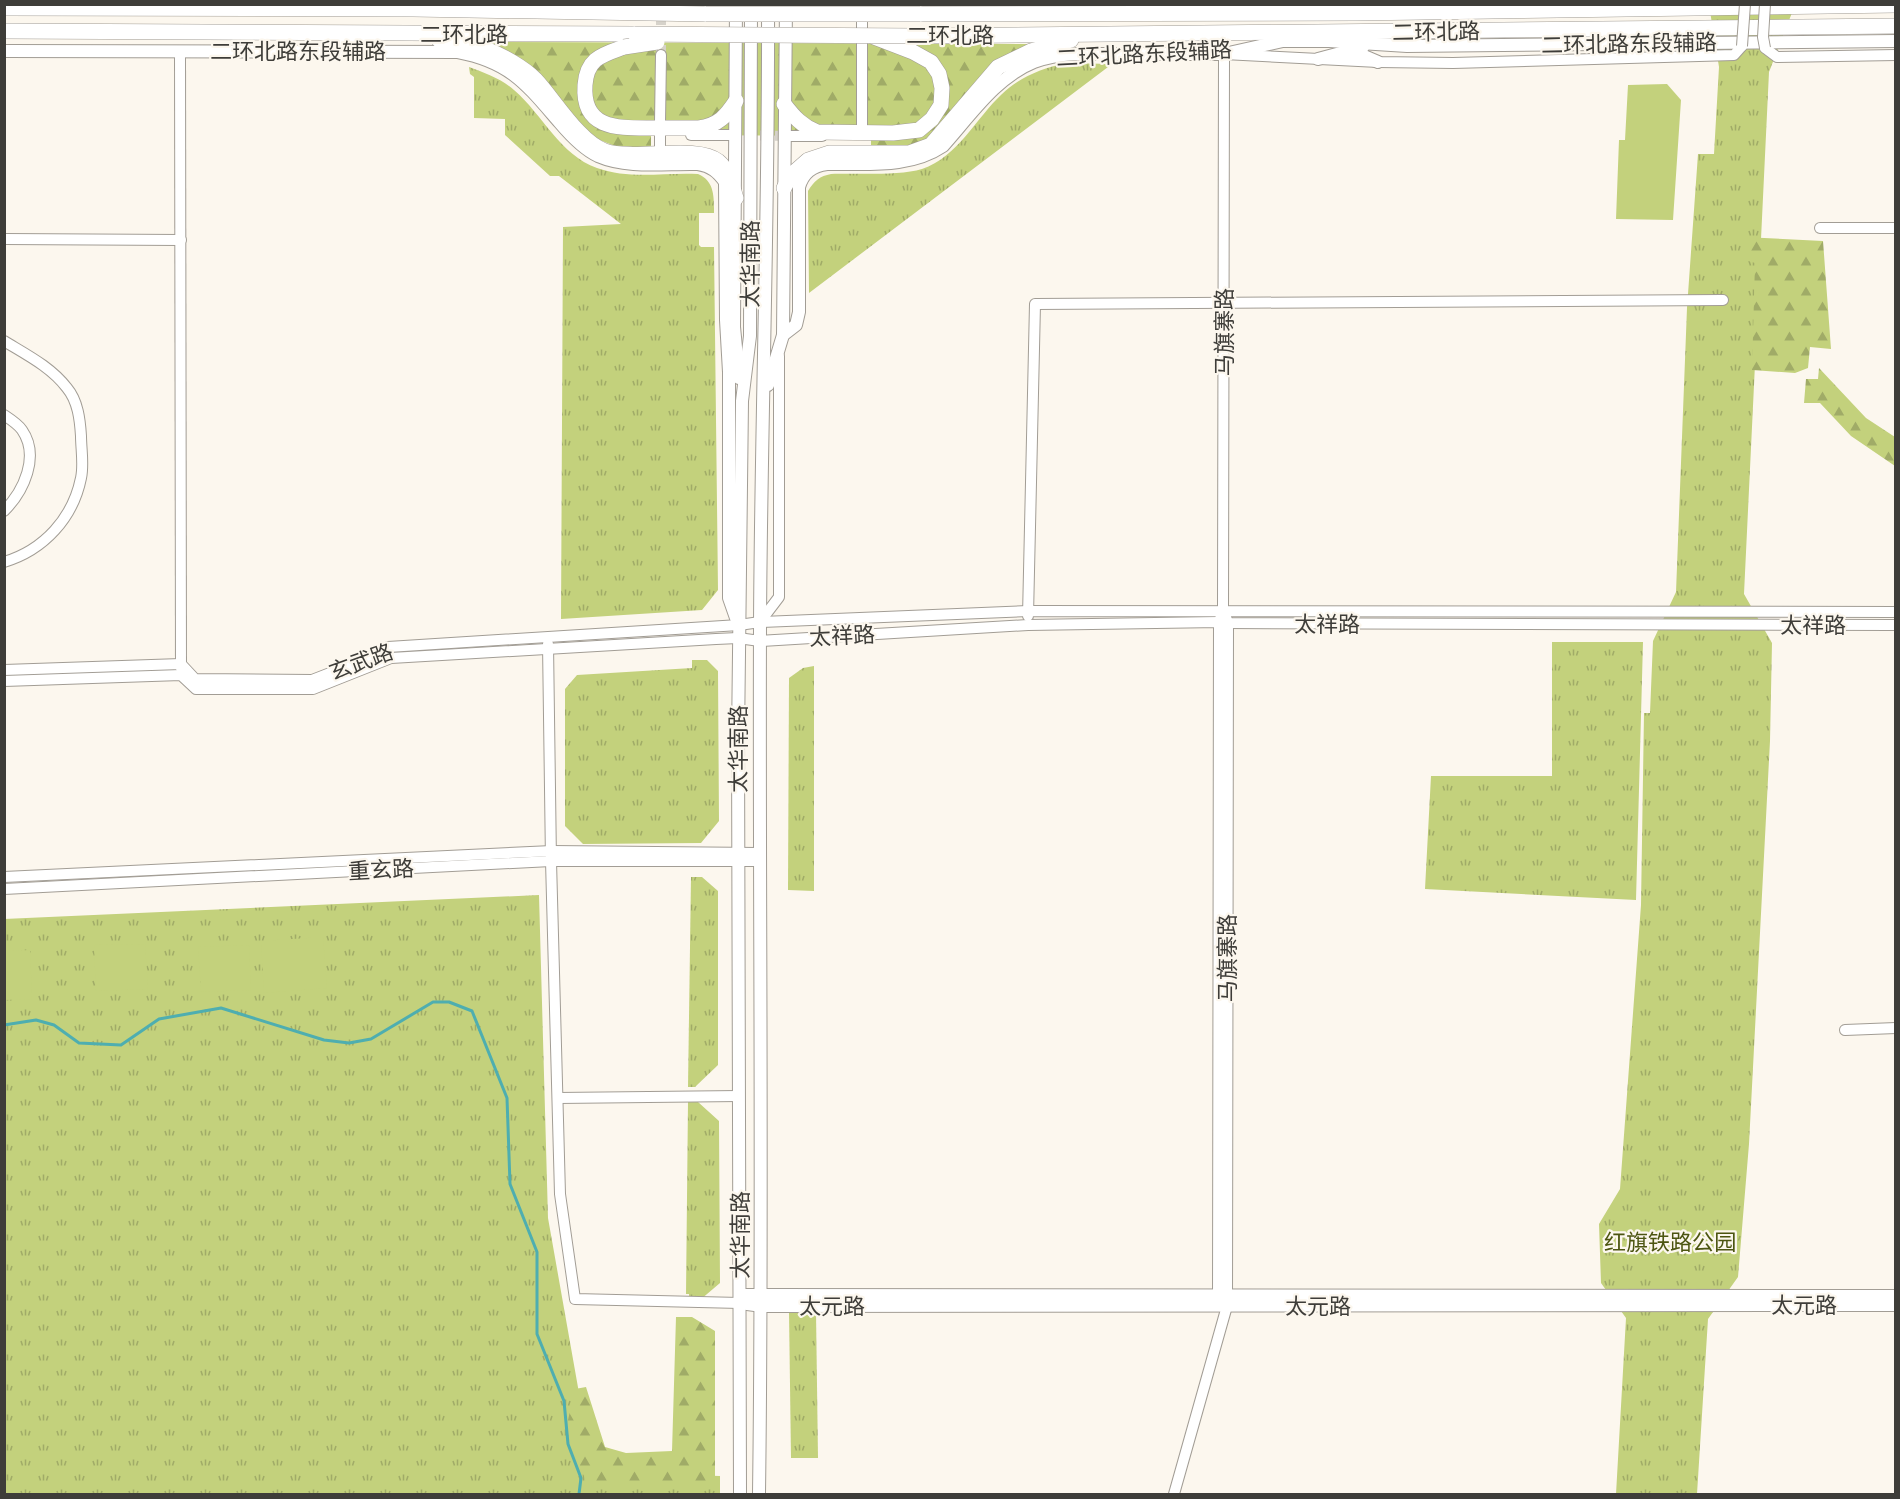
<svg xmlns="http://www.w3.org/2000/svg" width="1900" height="1499" font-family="Cabin,'Noto Sans SC',sans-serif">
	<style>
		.grass { fill: url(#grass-tufts) }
		.forest { fill: url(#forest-firs) }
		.pitch { fill: #c3d17c }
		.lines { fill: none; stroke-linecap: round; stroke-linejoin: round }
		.stream { stroke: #4eaeb0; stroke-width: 3 }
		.minor-tunnel { stroke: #d6d2ca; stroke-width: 10; stroke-dasharray: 10 5; stroke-linecap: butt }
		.minor-casing { stroke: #a29d95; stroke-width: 12 }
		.major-casing { stroke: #a29d95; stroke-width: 14 }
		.highway-casing { stroke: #a29d95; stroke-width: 16 }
		.minor { stroke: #fff; stroke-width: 10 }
		.major { stroke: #fff; stroke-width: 12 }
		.highway { stroke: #fff; stroke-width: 15 }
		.minor-bridge-casing { stroke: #a29d95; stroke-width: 12; stroke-linecap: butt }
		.highway-bridge-casing { stroke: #a29d95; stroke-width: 16; stroke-linecap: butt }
		.minor-bridge { stroke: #fff; stroke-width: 10 }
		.highway-bridge { stroke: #fff; stroke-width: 15 }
		.labels { text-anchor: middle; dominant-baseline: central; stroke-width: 4.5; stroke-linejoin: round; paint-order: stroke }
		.street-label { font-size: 22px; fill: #3e3d39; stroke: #fcf7ee }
		.park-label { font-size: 22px; fill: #4c5511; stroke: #fcf7ee }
	</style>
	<defs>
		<pattern id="grass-tufts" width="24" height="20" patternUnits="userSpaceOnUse" patternTransform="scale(1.5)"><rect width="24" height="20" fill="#c3d17c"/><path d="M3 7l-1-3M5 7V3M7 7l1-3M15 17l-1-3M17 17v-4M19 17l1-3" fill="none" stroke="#a0ab67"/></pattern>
		<pattern id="forest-firs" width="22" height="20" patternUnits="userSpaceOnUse" patternTransform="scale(1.5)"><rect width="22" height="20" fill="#c3d17c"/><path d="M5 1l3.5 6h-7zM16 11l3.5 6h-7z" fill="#a0ab67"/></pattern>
	</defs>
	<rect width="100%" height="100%" fill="#fcf7ee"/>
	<!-- grass -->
	<g class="grass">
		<path d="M1709,5h86l-26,67 -25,522 28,49 -2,98 -21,403 -11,133 -30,42 -11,175h-81l10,-176 -25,-35 -2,-59 21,-35 21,-284 3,-192h6l3,-72 23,-49 11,-284 11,-154h16l5,-87z"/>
		<path d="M1067,63l45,1 -303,229 -1,-102c6,-10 12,-15 23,-17 26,-1 68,2 91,-5 36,-12 54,-51 80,-75 18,-17 40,-26 65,-31z"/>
		<path d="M469,67c16,6 33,12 45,23 29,25 46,65 83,78 33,12 68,4 101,6 17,7 16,24 16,39h-15v32l2,2h13l4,343 -16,20 -141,9 2,-392 58,-3 -62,-48h-9l-45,-41v-16l-31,-1v-41l-4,-3z"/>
		<path d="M1552,642h91l-7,258 -211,-11 6,-113h121z"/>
		<path d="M692,660h15l11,11 1,150 -18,22 -118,1 -18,-18v-137l12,-14 115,-7z"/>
		<path d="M814,666v225l-26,-1 1,-212 14,-10z"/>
		<path d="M691,877h11l16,14v174l-23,22h-7z"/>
		<path d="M539,895l9,323 45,254 127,4v18h-715l-1,-575z"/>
		<path d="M688,1102h10l21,19 1,162 -20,17h-11v-6h-3z"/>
		<path d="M789,1312h27l2,146h-27z"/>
	</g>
	<!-- forest -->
	<g class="forest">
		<path d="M490,42l543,2 -18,10 -73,74 -19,13 -9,5 -43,3v-13l-220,-1v13l-36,-2 -23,-9 -103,-94z"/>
		<path d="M1743,237l80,4 8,108 -21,-2 -2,21 -13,5 -43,-3 3,-107 -13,-4z"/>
		<path d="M1819,368l47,50 29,19v29l-44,-30 -31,-33h-16l2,-24h12z"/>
		<path d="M676,1317h16l23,14v153h-128l-21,-55 9,-40 11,-2 19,60 21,6 46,-2z"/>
	</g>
	<!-- pitch -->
	<g class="pitch">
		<path d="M1667,84l14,16 -8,120 -57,-1 3,-79h6l3,-55z"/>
		<path d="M323,937l4,51 -63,5 -3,-52z"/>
		<path d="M145,944l3,45 -52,2 -2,-46z"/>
		<path d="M249,945l2,45 -50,2 -3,-45z"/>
		<path d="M30,950l2,49 -27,1v-49z"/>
	</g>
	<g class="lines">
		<!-- stream -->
		<path class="stream" d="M4,1025l32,-5 18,5 25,18 42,2 38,-26 62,-11 103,32 25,3 22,-4 62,-37h16l23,9 35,87 3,86 27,68v82l27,67 4,43 13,34 -2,16"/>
		<!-- minor-tunnel -->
		<g class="minor-tunnel">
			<path d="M661,55v-51"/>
			<path d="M730,135l59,1"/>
		</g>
		<!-- minor casing -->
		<g class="minor-casing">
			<g id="minor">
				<path d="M1765,48l12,9 119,-2"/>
				<path d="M180,51l1,617"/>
				<path d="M660,122l1,-67"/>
				<path d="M862,127v-123"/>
				<path d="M660,134v14"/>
				<path d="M691,135h39"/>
				<path d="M789,136h33"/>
				<path d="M1820,228h76"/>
				<path d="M4,239l177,1"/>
				<path d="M4,341c23,14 47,26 63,47 11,13 13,32 14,48 0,13 3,29 0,42 -8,40 -37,72 -77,84"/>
				<path d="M4,415c6,4 14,9 18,15 18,26 2,61 -18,81"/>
				<path d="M1028,616l7,-312 688,-4"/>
				<path d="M760,622l19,-25v-241"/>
				<path d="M548,644l3,217 9,333 15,105 165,4"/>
				<path d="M4,670l177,-6 14,15 117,1 54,-21 22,-12 351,-22 21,-3 268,-11 868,1"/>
				<path d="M4,681l177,-6 15,14h117l78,-31 325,-19 22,-1 22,3 268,-16 191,-3 9,1 668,2"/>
				<path d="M4,877l548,-26 207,2"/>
				<path d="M4,889l547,-28h207"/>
				<path d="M1845,1030l51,-2"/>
				<path d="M558,1098l181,-2"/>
				<path d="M1218,1303l1,-681 4,-12 1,-556 154,8 75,1 281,-8 8,-9"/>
				<path d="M1174,1494l53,-188 1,-683 -2,-6"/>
			</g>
		</g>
		<!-- major casing -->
		<g class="major-casing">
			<g id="major">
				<path d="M736,4l-2,323 5,51"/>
				<path d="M1350,50l28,12"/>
				<path d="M4,51l454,1c53,10 69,33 102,71 11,13 23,26 38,33 30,13 68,7 100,8 13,2 20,8 27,18l1,138 3,52v226l7,20"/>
				<path d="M1318,59l45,-12"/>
				<path d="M783,335l13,-10 3,-13v-125c4,-14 13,-21 28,-23 39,-1 82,5 116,-18 27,-30 53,-69 91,-84 13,-5 27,-7 41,-8h149l59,-13h46l78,5 489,-5"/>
				<path d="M768,385l15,-50 3,-331"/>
				<path d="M740,1295l1156,1"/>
				<path d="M740,1303l22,3 1134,-1"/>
				<path d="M740,1494l-2,-756 4,-337 8,-65 1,-332"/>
				<path d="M759,1494c4,-289 0,-579 1,-868 1,-207 9,-414 8,-622"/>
			</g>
		</g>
		<!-- highway casing -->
		<g class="highway-casing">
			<g id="highway">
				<path d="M4,8l409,1 293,5"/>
				<path d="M920,14l437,-1 539,-8"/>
				<path d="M4,31c211,0 421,2 631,3"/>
				<path d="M917,36l979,-10"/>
				<path d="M439,40c15,3 35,4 49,10 15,6 35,17 47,29 19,20 44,63 70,72 30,10 91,-7 113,10 11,9 14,25 18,37"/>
				<path d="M624,47c-22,8 -37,11 -39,38 -3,44 32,43 64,43 17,0 34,0 50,0 20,-3 27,-12 37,-27"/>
				<path d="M321,51l43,-12"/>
				<path d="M784,104c10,13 18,22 33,28l76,1 26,-3 13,-11 9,-14 1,-17 -3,-14 -8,-12 -18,-10 -39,-15"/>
				<path d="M784,188l7,-13 17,-15 21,-7h80l22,-8 67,-78 33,-16 40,-11"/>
			</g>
		</g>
		<!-- minor -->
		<use href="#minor" class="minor"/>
		<!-- major -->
		<use href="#major" class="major"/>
		<!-- highway -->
		<use href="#highway" class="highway"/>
		<!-- minor-bridge casing -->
		<g class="minor-bridge-casing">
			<g id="minor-bridge">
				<path d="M1765,4l-2,33 2,11"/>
				<path d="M1742,46l3,-42"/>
			</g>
		</g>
		<!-- highway-bridge casing -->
		<g class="highway-bridge-casing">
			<g id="highway-bridge">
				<path d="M706,14h214"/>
				<path d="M635,34l282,2"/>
				<path d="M624,47l33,-5"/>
			</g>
		</g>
		<!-- minor-bridge -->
		<use href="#minor-bridge" class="minor-bridge"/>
		<!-- highway-bridge -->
		<use href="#highway-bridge" class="highway-bridge"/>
	</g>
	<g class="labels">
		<!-- street labels -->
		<g class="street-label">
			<text transform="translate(1436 32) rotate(-1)">二环北路</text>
			<text x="464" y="34">二环北路</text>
			<text x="950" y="35">二环北路</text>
			<text transform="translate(1629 44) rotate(-1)">二环北路东段辅路</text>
			<text x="298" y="51">二环北路东段辅路</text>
			<text transform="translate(1144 54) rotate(-3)">二环北路东段辅路</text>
			<text transform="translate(750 264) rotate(-90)">太华南路</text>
			<text transform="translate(1224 332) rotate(-90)">马旗寨路</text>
			<text x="1327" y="624">太祥路</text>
			<text x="1813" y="625">太祥路</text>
			<text transform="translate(842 636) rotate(-3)">太祥路</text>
			<text transform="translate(361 662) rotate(-20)">玄武路</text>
			<text transform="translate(738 749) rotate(-90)">太华南路</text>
			<text transform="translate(381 870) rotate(-3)">重玄路</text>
			<text transform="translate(1227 958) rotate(-90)">马旗寨路</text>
			<text transform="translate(740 1235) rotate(-90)">太华南路</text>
			<text x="1804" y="1305">太元路</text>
			<text x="832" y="1306">太元路</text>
			<text x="1318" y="1306">太元路</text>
		</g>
		<!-- park labels -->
		<g class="park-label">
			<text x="1670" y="1242">红旗铁路公园</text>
		</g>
	</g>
	<!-- border -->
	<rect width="1900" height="1499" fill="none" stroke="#3e3d39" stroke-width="12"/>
</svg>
